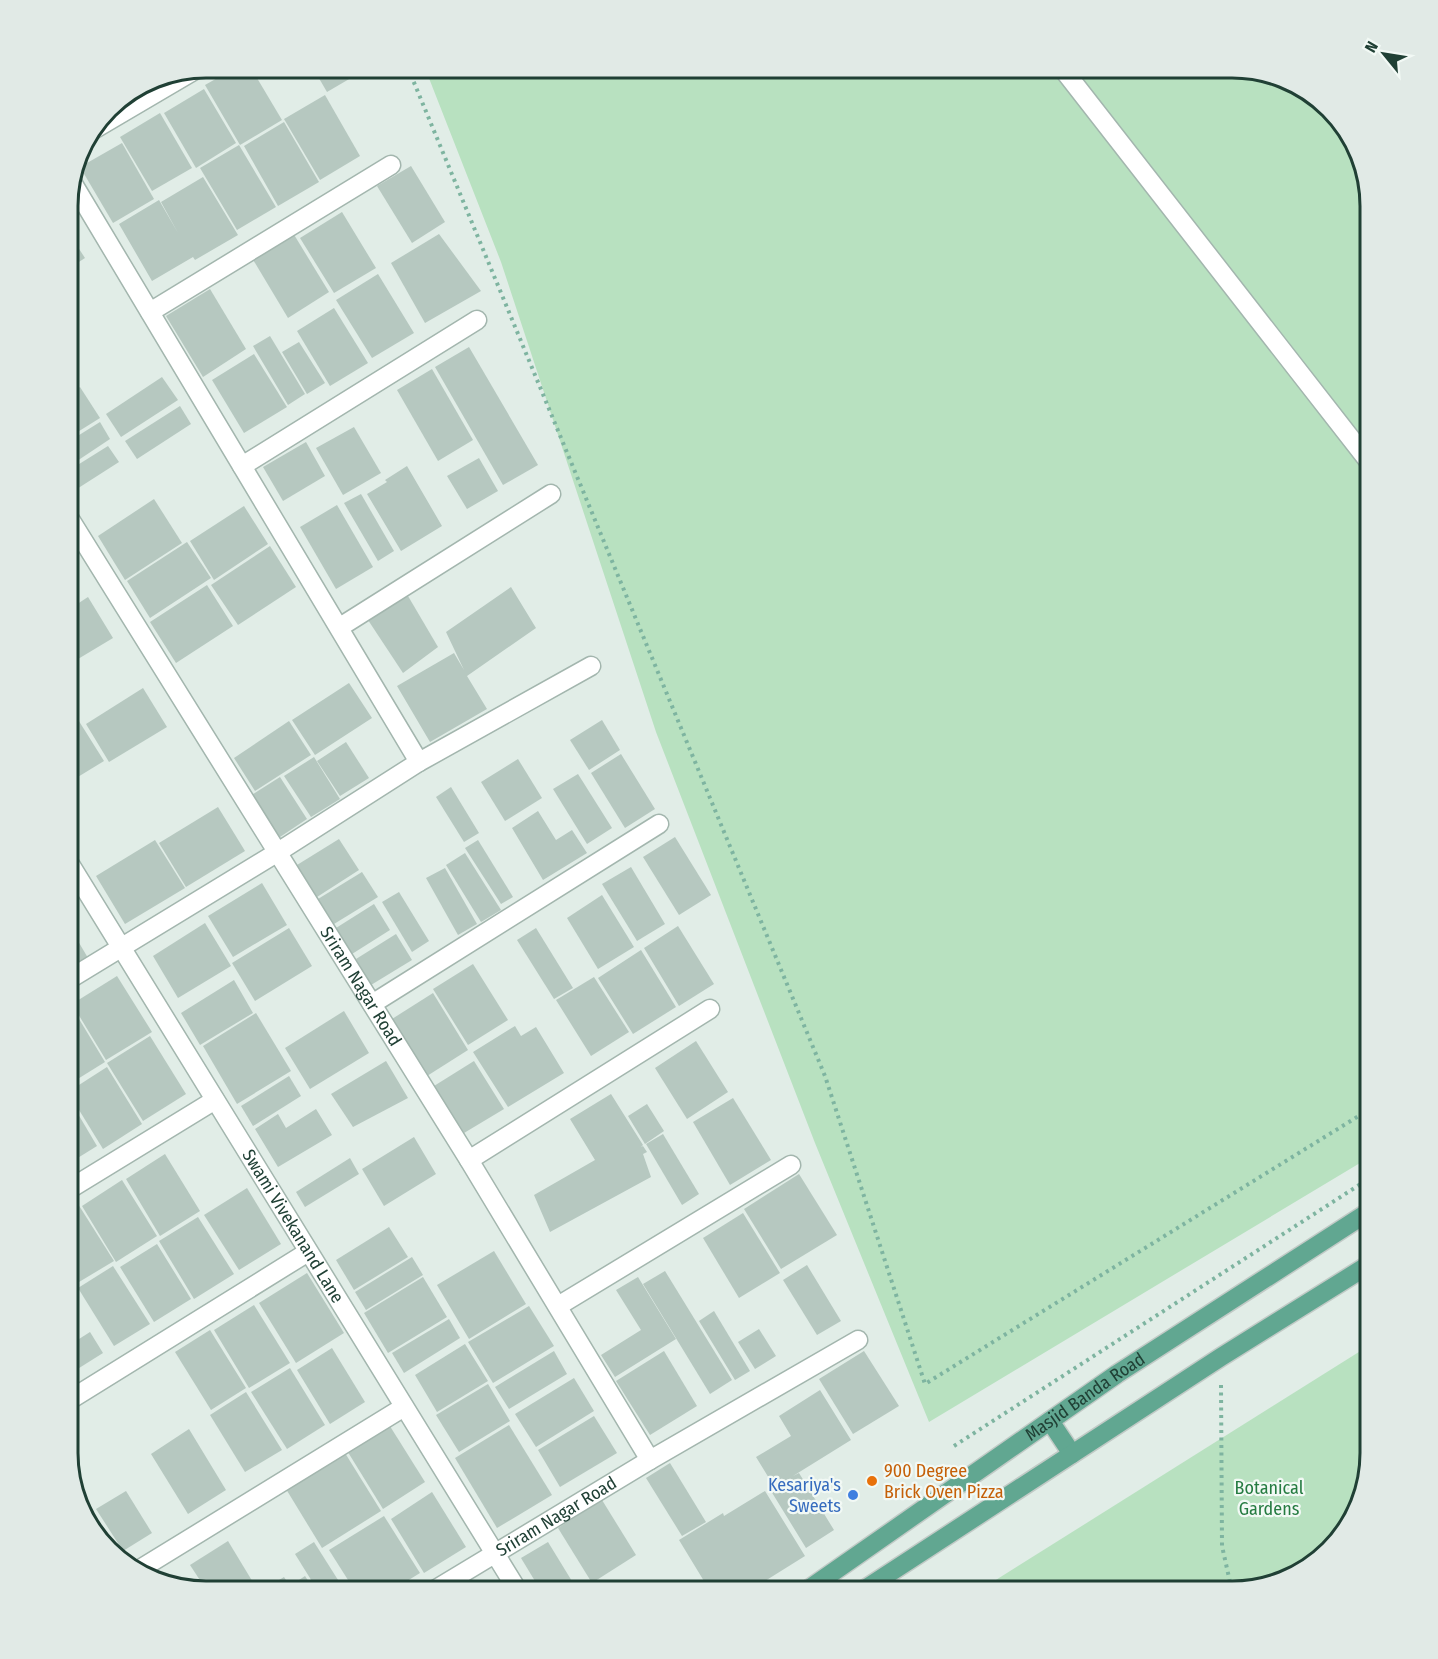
<svg xmlns="http://www.w3.org/2000/svg" width="1438" height="1659" font-family="'Fira Sans Condensed',sans-serif">
	<style>
		.green { fill: #b8e1c0 }
		.building { fill: #b6c8c0 }
		.lines { fill: none; stroke-linecap: round; stroke-linejoin: round }
		.minor-casing { stroke: #a3b6ae; stroke-width: 21 }
		.major-casing { stroke: #c1cac6; stroke-width: 21 }
		.path { stroke: #7eb4a0; stroke-width: 4; stroke-dasharray: 3 4.5; stroke-linecap: butt }
		.minor { stroke: #fff; stroke-width: 18 }
		.major { stroke: #61a791; stroke-width: 18 }
		.food-dot { fill: #e8710a; stroke: #f2f9f5; stroke-width: 2 }
		.shop-dot { fill: #3f7fe0; stroke: #f2f9f5; stroke-width: 2 }
		.labels { text-anchor: middle; dominant-baseline: central; stroke-width: 4.5; stroke-linejoin: round; paint-order: stroke }
		.street-label { font-size: 18px; fill: #204035; stroke: #f2f9f5 }
		.food-label { font-size: 18px; fill: #c56008; stroke: #f2f9f5; text-anchor: start }
		.shop-label { font-size: 18px; fill: #366cbe; stroke: #f2f9f5; text-anchor: end }
		.park-label { font-size: 18px; fill: #257b41; stroke: #f2f9f5 }
		.rim { fill: none; stroke: #204035; stroke-width: 3 }
	</style>
	<rect width="100%" height="100%" fill="#e1ede7"/>
	<!-- green -->
	<g class="green">
		<path d="M425,68h816l60,18 41,36 28,84v951l-441,265 -114,-279 -159,-411 -155,-470z"/>
		<path d="M1370,1345v108l-14,61 -40,49 -84,28h-239l-2,-8z"/>
	</g>
	<!-- building -->
	<g class="building">
		<path d="M235,68h16l31,52 -42,25 -35,-60z"/>
		<path d="M313,68h55l-41,24z"/>
		<path d="M204,89l32,54 -40,25 -32,-55z"/>
		<path d="M325,95l35,61 -40,24 -36,-61z"/>
		<path d="M160,113l32,55 -40,23 -32,-54z"/>
		<path d="M284,122l35,60 -41,24 -34,-60z"/>
		<path d="M122,143l32,56 -41,24 -33,-56z"/>
		<path d="M239,145l37,62 -39,23 -37,-62z"/>
		<path d="M411,166l34,56 -33,21 -35,-57z"/>
		<path d="M203,177l35,58 -43,25 -2,-3 -41,24 -33,-57 40,-24 19,33 -17,-31z"/>
		<path d="M342,212l34,56 -42,25 -34,-55z"/>
		<path d="M68,232l17,26 -17,11z"/>
		<path d="M293,233l36,59 -41,26 -36,-60z"/>
		<path d="M439,234l42,57 -56,32 -34,-60z"/>
		<path d="M378,274l36,59 -42,25 -36,-58z"/>
		<path d="M210,289l36,60 -43,28 -37,-61z"/>
		<path d="M334,308l34,55 -38,23 -33,-55z"/>
		<path d="M270,336l35,58 -17,11 -35,-59z"/>
		<path d="M299,342l26,41 -18,11 -25,-42z"/>
		<path d="M469,347l69,118 -35,20 -68,-118z"/>
		<path d="M254,354l33,53 -43,26 -32,-53z"/>
		<path d="M432,369l41,71 -35,21 -41,-71z"/>
		<path d="M162,377l16,23 -57,37 -15,-23z"/>
		<path d="M80,387l20,31 -32,20v-43z"/>
		<path d="M180,406l11,18 -54,35 -12,-18z"/>
		<path d="M100,422l10,17 -42,28v-25z"/>
		<path d="M354,427l27,46 -38,22 -27,-47z"/>
		<path d="M306,442l19,34 -42,25 -20,-34z"/>
		<path d="M108,446l11,16 -50,32 -1,-23z"/>
		<path d="M479,458l19,33 -31,18 -20,-33z"/>
		<path d="M407,466l35,60 -41,25 -34,-57 20,-12 -2,-2z"/>
		<path d="M361,494l33,57 -16,10 -34,-58z"/>
		<path d="M154,499l28,44 -57,37 -27,-44z"/>
		<path d="M337,505l36,62 -37,22 -36,-62z"/>
		<path d="M244,506l24,38 -54,36 -24,-39z"/>
		<path d="M187,542l24,36 -61,40 -23,-37z"/>
		<path d="M270,546l26,41 -58,38 -27,-40z"/>
		<path d="M68,559l11,19 -11,6z"/>
		<path d="M207,585l26,41 -57,37 -26,-41z"/>
		<path d="M511,587l25,41 -69,48 20,33 -57,33 -33,-56 57,-33 10,17 -18,-38z"/>
		<path d="M408,596l30,51 -35,26 -35,-53z"/>
		<path d="M88,597l25,41 -45,27v-55z"/>
		<path d="M349,683l23,35 -57,37 -23,-35z"/>
		<path d="M143,688l24,39 -58,35 -23,-38z"/>
		<path d="M77,718l27,43 -36,22v-59z"/>
		<path d="M602,720l18,30 -31,20 -19,-30z"/>
		<path d="M289,721l22,34 -56,36 -21,-33z"/>
		<path d="M346,742l23,36 -29,18 -23,-35z"/>
		<path d="M621,754l34,55 -30,19 -34,-55z"/>
		<path d="M314,757l26,42 -29,18 -27,-41z"/>
		<path d="M518,759l24,39 -37,23 -24,-39z"/>
		<path d="M578,774l34,54 -25,16 -34,-55z"/>
		<path d="M280,777l27,42 -30,20 -27,-43z"/>
		<path d="M451,787l28,46 -15,9 -28,-45z"/>
		<path d="M218,807l27,44 -59,36 -27,-44z"/>
		<path d="M538,811l18,29 16,-10 15,23 -44,27 -31,-52z"/>
		<path d="M675,837l36,58 -32,20 -36,-58z"/>
		<path d="M339,839l20,31 -42,27 -20,-32z"/>
		<path d="M155,840l30,48 -60,36 -29,-48z"/>
		<path d="M478,840l35,57 -12,7 -36,-56z"/>
		<path d="M465,853l36,57 -20,12 -35,-57z"/>
		<path d="M631,867l34,57 -28,17 -35,-57z"/>
		<path d="M445,868l32,56 -19,11 -32,-57z"/>
		<path d="M362,872l16,25 -44,27 -16,-25z"/>
		<path d="M262,883l25,42 -54,32 -25,-41z"/>
		<path d="M399,892l30,49 -17,11 -30,-50z"/>
		<path d="M602,895l32,52 -36,22 -31,-51z"/>
		<path d="M374,904l16,26 -38,24 -16,-26z"/>
		<path d="M205,923l26,43 -53,32 -25,-42z"/>
		<path d="M68,924l20,34 -20,13z"/>
		<path d="M678,926l36,58 -35,22 -35,-58z"/>
		<path d="M289,928l23,38 -57,35 -23,-38z"/>
		<path d="M536,928l37,60 -19,11 -37,-59z"/>
		<path d="M396,934l16,26 -41,25 -15,-26z"/>
		<path d="M641,950l35,57 -43,27 -35,-56z"/>
		<path d="M473,964l35,56 -40,25 -35,-56z"/>
		<path d="M117,976l35,56 -46,28 -34,-56z"/>
		<path d="M594,977l35,55 -38,24 -35,-56z"/>
		<path d="M234,980l19,33 -53,32 -19,-32z"/>
		<path d="M433,993l35,57 -41,26 -35,-57z"/>
		<path d="M70,1004l35,58 -37,23v-79z"/>
		<path d="M344,1011l25,42 -59,36 -25,-41z"/>
		<path d="M256,1013l35,58 -54,33 -34,-58z"/>
		<path d="M515,1026l6,10 15,-9 28,46 -56,34 -35,-55z"/>
		<path d="M150,1036l36,58 -43,27 -36,-58z"/>
		<path d="M696,1041l32,51 -41,27 -32,-51z"/>
		<path d="M386,1061l22,37 -55,29 -22,-33z"/>
		<path d="M474,1061l30,48 -40,24 -30,-47z"/>
		<path d="M107,1067l35,57 -39,25 -35,-57z"/>
		<path d="M289,1076l12,20 -48,30 -12,-20z"/>
		<path d="M611,1094l32,51 -2,2 2,-1 4,6 -4,2 8,23 -101,55 -16,-37 61,-35 -25,-41z"/>
		<path d="M68,1097l29,49 -29,18z"/>
		<path d="M733,1098l38,62 -41,25 -37,-63z"/>
		<path d="M647,1104l17,27 -19,13 -17,-28z"/>
		<path d="M316,1109l16,26 -54,32 -23,-38 23,-15 8,14z"/>
		<path d="M663,1134l36,60 -17,11 -36,-61z"/>
		<path d="M414,1137l22,37 -52,32 -22,-37z"/>
		<path d="M165,1154l35,57 -40,25 -34,-57z"/>
		<path d="M350,1158l9,16 -54,33 -9,-15z"/>
		<path d="M799,1174l38,61 -56,34 -37,-60z"/>
		<path d="M122,1180l35,56 -41,26 -34,-56z"/>
		<path d="M247,1188l34,56 -42,26 -35,-55z"/>
		<path d="M78,1204l36,57 -40,24 -6,-11v-64z"/>
		<path d="M743,1213l37,60 -41,25 -36,-60z"/>
		<path d="M198,1217l36,57 -40,25 -35,-58z"/>
		<path d="M389,1227l19,30 -54,33 -18,-30z"/>
		<path d="M157,1244l34,55 -37,23 -34,-55z"/>
		<path d="M494,1251l32,53 -57,35 -32,-54z"/>
		<path d="M412,1257l11,18 -57,35 -11,-18z"/>
		<path d="M807,1265l34,56 -24,14 -34,-55z"/>
		<path d="M113,1266l37,58 -36,22 -36,-58z"/>
		<path d="M665,1271l67,109 -22,14 -67,-110z"/>
		<path d="M307,1273l37,60 -48,30 -37,-60z"/>
		<path d="M423,1277l24,40 -59,36 -24,-40z"/>
		<path d="M638,1277l38,62 -61,38 -14,-22 40,-25 -25,-40z"/>
		<path d="M254,1305l36,58 -41,25 -35,-58z"/>
		<path d="M529,1306l25,40 -61,37 -25,-41z"/>
		<path d="M714,1311l36,60 -15,9 -36,-59z"/>
		<path d="M449,1319l11,19 -56,35 -12,-20z"/>
		<path d="M759,1329l17,27 -21,13 -17,-27z"/>
		<path d="M210,1330l36,58 -35,22 -36,-58z"/>
		<path d="M90,1332l13,21 -35,22v-29z"/>
		<path d="M465,1344l23,37 -51,31 -22,-37z"/>
		<path d="M332,1348l33,54 -35,22 -33,-54z"/>
		<path d="M554,1351l13,23 -58,35 -14,-22z"/>
		<path d="M664,1351l33,55 -47,29 -34,-54z"/>
		<path d="M864,1351l35,55 -46,28 -34,-55z"/>
		<path d="M290,1368l35,57 -38,24 -36,-57z"/>
		<path d="M574,1378l20,33 -58,36 -21,-33z"/>
		<path d="M488,1384l22,37 -51,31 -23,-37z"/>
		<path d="M820,1390l31,50 -58,36 6,-3 35,57 -28,18 -35,-57 4,-3 -19,-31 35,-21 -12,-20z"/>
		<path d="M246,1392l36,58 -37,22 -35,-57z"/>
		<path d="M594,1416l23,37 -57,34 -22,-37z"/>
		<path d="M388,1423l37,59 -42,27 -37,-60z"/>
		<path d="M509,1425l43,70 -55,33 -42,-70z"/>
		<path d="M189,1429l37,61 -38,24 -37,-60z"/>
		<path d="M345,1453l36,58 -59,37 -36,-59z"/>
		<path d="M670,1463l36,59 -24,14 -36,-58z"/>
		<path d="M126,1491l26,42 -29,18 -27,-42z"/>
		<path d="M765,1491l40,65 -40,25 1,2 -14,8h-42l-31,-51 44,-27 1,3z"/>
		<path d="M432,1492l34,55 -42,26 -33,-54z"/>
		<path d="M602,1500l34,55 -44,28 -34,-55z"/>
		<path d="M384,1516l36,57 -29,18h-36l-26,-41z"/>
		<path d="M228,1541l29,48 -4,2h-46l-17,-26z"/>
		<path d="M314,1542l31,49h-27l-23,-37z"/>
		<path d="M548,1542l30,49h-37l-20,-33z"/>
		<path d="M305,1576l10,15h-13l-6,-9z"/>
		<path d="M284,1577l9,14h-32z"/>
	</g>
	<g class="lines">
		<!-- minor casing -->
		<g class="minor-casing">
			<g id="minor">
				<path d="M1062,68l308,395"/>
				<path d="M93,130l102,-60"/>
				<path d="M72,182l347,580"/>
				<path d="M150,312l241,-147"/>
				<path d="M242,466l235,-146"/>
				<path id="s1" d="M68,516l401,644 181,300"/>
				<path d="M340,627l211,-133"/>
				<path id="s2" d="M68,861l450,730"/>
				<path d="M68,980l210,-128 141,-90 172,-96"/>
				<path d="M372,1004l287,-180"/>
				<path d="M469,1160l241,-151"/>
				<path d="M68,1190l147,-90"/>
				<path d="M558,1306l233,-141"/>
				<path d="M68,1401l240,-149"/>
				<path d="M137,1571l267,-164"/>
				<path id="s3" d="M433,1591l217,-131 208,-120"/>
			</g>
		</g>
		<!-- major casing -->
		<g class="major-casing">
			<g id="major">
				<path d="M1050,1421l22,33"/>
				<path id="s4" d="M806,1591l311,-217 253,-163"/>
				<path d="M862,1591l359,-234 149,-93"/>
			</g>
		</g>
		<!-- path -->
		<g class="path">
			<path d="M408,68l417,1008 100,308 445,-275"/>
			<path d="M1221,1385l1,161 10,45"/>
			<path d="M954,1446l416,-268"/>
		</g>
		<!-- minor -->
		<use href="#minor" class="minor"/>
		<!-- major -->
		<use href="#major" class="major"/>
	</g>
	<!-- markers -->
	<circle class="food-dot" cx="872" cy="1481" r="6"/>
	<circle class="shop-dot" cx="853" cy="1495" r="6"/>
	<g class="labels">
		<!-- street labels -->
		<g class="street-label">
			<text stroke="none"><textPath href="#s1" startOffset="554">Sriram Nagar Road</textPath></text>
			<text stroke="none"><textPath href="#s2" startOffset="429">Swami Vivekanand Lane</textPath></text>
			<text stroke="none"><textPath href="#s4" startOffset="340">Masjid Banda Road</textPath></text>
			<text stroke="none"><textPath href="#s3" startOffset="144">Sriram Nagar Road</textPath></text>
		</g>
		<!-- food labels -->
		<g class="food-label">
			<text x="884" y="1471">900 Degree<tspan x="884" dy="21">Brick Oven Pizza</tspan></text>
		</g>
		<!-- shop labels -->
		<g class="shop-label">
			<text x="841" y="1485">Kesariya's<tspan x="841" dy="21">Sweets</tspan></text>
		</g>
		<!-- park labels -->
		<g class="park-label">
			<text x="1269" y="1488">Botanical<tspan x="1269" dy="21">Gardens</tspan></text>
		</g>
	</g>
	<!-- crop -->
	<path d="M0 0H1438V1659H0ZM206 78H1232A128 128 0 0 1 1360 206V1453A128 128 0 0 1 1232 1581H206A128 128 0 0 1 78 1453V206A128 128 0 0 1 206 78Z" fill="#e1eae6" fill-rule="evenodd"/>
	<path class="rim" d="M206 78H1232A128 128 0 0 1 1360 206V1453A128 128 0 0 1 1232 1581H206A128 128 0 0 1 78 1453V206A128 128 0 0 1 206 78Z"/>
	<!-- north arrow -->
	<g transform="translate(1384 54) rotate(300)" stroke="#f2f9f5" stroke-width="4.5" paint-order="stroke">
	<path d="M0-4.5L10 22L0 15L-10 22Z" fill="#204035"/>
	<text y="-9" font-size="16" font-weight="bold" text-anchor="middle" fill="#204035">N</text>
	</g>
</svg>
